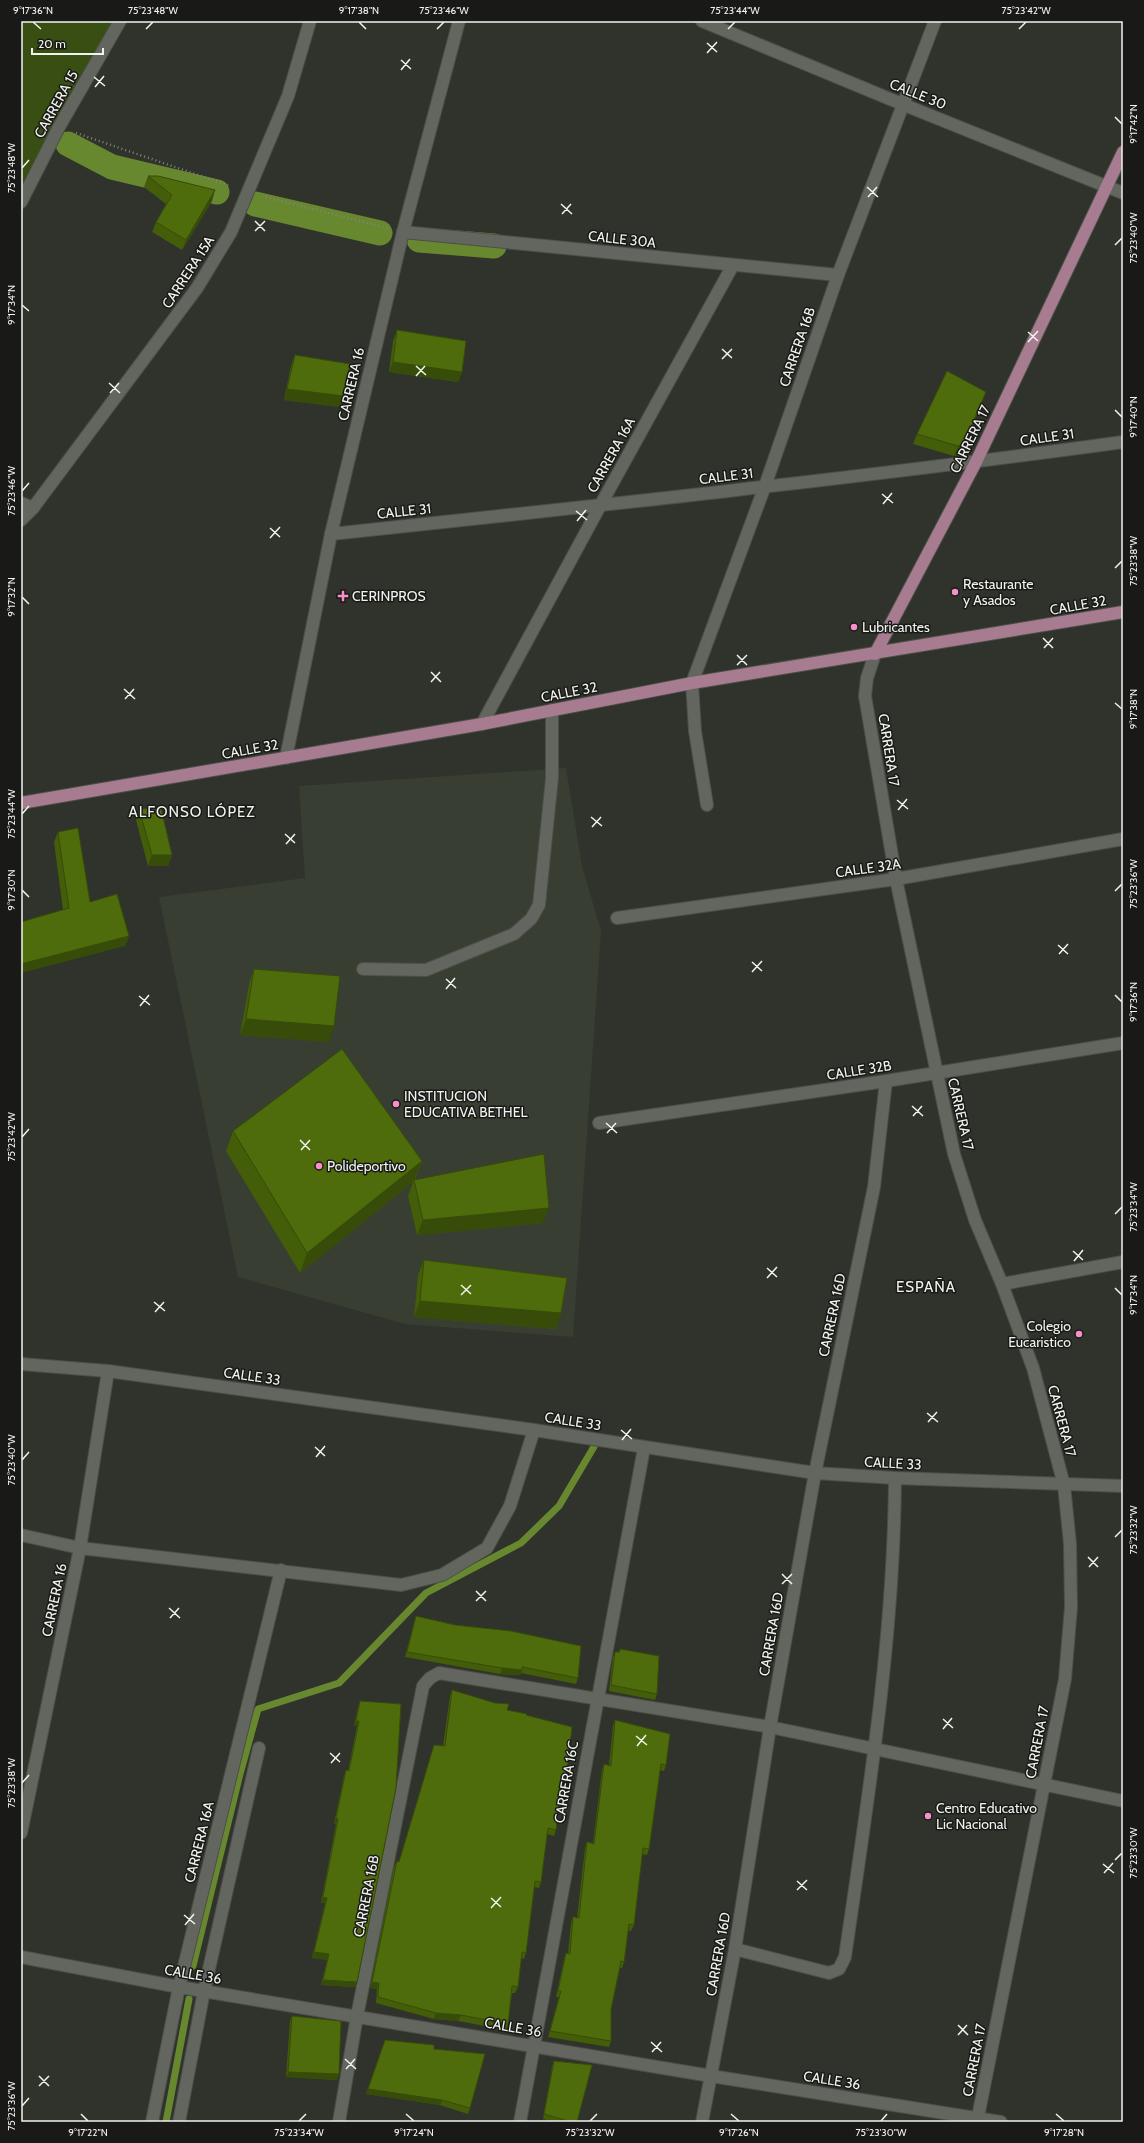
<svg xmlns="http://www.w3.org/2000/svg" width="1144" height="2143" font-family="Cabin,sans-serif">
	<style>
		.built { fill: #383e31 }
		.green { fill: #394e13 }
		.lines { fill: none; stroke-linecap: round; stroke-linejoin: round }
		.stream { stroke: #688830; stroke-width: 7 }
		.canal { stroke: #688830; stroke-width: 25 }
		.minor-casing { stroke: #4c4f48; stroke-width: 14 }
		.major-casing { stroke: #4c4f48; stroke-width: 14 }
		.path { stroke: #82847e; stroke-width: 2.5; stroke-dasharray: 1 3; stroke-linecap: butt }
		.minor { stroke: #62665e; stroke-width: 12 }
		.major { stroke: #a77b90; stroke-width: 12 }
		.wall { fill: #435d09 }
		.shaded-wall { fill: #374c08 }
		.building { fill: #4e6c0b; stroke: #374c08 }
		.ticks { fill: none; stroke: #f1f3ee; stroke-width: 1.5 }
		.poi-dot { fill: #f98fca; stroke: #191a17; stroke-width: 1.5 }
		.labels { text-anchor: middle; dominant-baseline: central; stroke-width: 3; stroke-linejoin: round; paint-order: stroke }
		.street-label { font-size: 14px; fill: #f1f3ee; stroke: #191a17 }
		.poi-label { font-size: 14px; fill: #f1f3ee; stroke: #191a17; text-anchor: start }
		.neighbourhood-label { font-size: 15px; letter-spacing: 1px; fill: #f1f3ee; stroke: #191a17 }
		.neatline { fill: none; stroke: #f1f3ee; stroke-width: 1.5 }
		.ticks-label { font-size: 10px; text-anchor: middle; fill: #f1f3ee }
	</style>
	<rect width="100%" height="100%" fill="#30332b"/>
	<!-- built -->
	<path class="built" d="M566,768l16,98 19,65 -28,406 -168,-13 -167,-47 -79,-380 146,-19 -6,-92z"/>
	<!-- green -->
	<path class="green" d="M21,21h99l-99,179z"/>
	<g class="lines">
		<!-- stream -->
		<g class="stream">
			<path d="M193,1966l47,-192 18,-65 81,-26 87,-90 95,-50 38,-37 36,-61"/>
			<path d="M166,2122l23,-123"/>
		</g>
		<!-- canal -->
		<g class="canal">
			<path d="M68,144l44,23 105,25"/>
			<path d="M255,204l125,29"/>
			<path d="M419,240l75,6"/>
		</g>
		<!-- minor casing -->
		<g class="minor-casing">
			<g id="minor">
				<path d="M702,21l200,83 221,89"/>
				<path d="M21,202l38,-75 61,-106"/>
				<path d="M403,232l435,43"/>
				<path d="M21,503l12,5"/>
				<path d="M21,520l12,-12 164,-220 34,-56 57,-136 22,-75"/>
				<path d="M331,534c264,-28 529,-56 792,-92"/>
				<path d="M875,654l-8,24 -2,18 31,183 58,275 21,66 27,64 31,84 31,117 6,59 1,63 -6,72 -88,443"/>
				<path d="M482,724l118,-218 133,-241"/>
				<path d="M286,758l45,-224 72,-302 56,-211"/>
				<path d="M707,805l-12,-74 -3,-48 73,-197 73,-211 97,-254"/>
				<path d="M617,918l279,-39 227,-40"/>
				<path d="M363,969l63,1 88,-36 17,-15 8,-14 13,-127v-68"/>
				<path d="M599,1123l287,-42 237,-38"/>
				<path d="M1002,1284l121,-22"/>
				<path d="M21,1364l87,7 426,59 281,43 80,5 228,8"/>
				<path d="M21,1535l59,13 321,37 41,-10 45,-27 23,-42 24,-76"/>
				<path d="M21,1833l59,-285 28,-177"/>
				<path d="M735,1949l94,24 10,-4 6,-12c23,-159 49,-318 50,-479"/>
				<path d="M21,1957l158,30 532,89 290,46"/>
				<path d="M152,2122l27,-135 102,-417"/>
				<path d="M179,2122l25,-131 55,-243"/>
				<path d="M339,2122l18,-106 66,-330 7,-8 9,-5 331,54 353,74"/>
				<path d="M520,2122l124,-674"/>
				<path d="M702,2122l33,-173 35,-222 45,-254 59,-286 12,-106"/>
			</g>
		</g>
		<!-- major casing -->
		<g class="major-casing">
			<g id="major">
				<path d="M875,654l101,-192 147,-310"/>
				<path d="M21,803l461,-79 210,-41 431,-71"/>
			</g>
		</g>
		<!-- path -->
		<g class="path">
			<path d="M76,133l154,53"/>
			<path d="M266,197l121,31"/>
		</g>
		<!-- minor -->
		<use href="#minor" class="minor"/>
		<!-- major -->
		<use href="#major" class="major"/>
	</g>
	<!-- wall -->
	<g class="wall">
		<path d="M148,176l64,25 -30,49 -30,-18 4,-10 10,-18 -22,-17z"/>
		<path d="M397,330l65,42 -4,10 -69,-10 4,-31z"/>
		<path d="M295,355l49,41 -4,11 -56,-7 7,-34z"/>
		<path d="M982,402l-23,54h-5l-41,-12 4,-10z"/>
		<path d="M139,809l33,46 -4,11h-20l-12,-46z"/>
		<path d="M58,832l32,70 39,34 -4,10 -62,-36 -9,-68z"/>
		<path d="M254,969l75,73 -89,-7 9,-51z"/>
		<path d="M233,1131l189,30 -7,19 128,43 -126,12 -9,-39 5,-14 -113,91 -74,-122z"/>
		<path d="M424,1260l137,53 -5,16 -142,-12 4,-42z"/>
		<path d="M416,1616l162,62 -2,6 -55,-11 -1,2 -20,-1 -95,-17 9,-35z"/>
		<path d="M620,1649l37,45 -2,6 -46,-9 4,-34 2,-5h4z"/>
		<path d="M452,1690l55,20 19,5 38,81 -2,6h-3l-3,28 -2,6 -7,-2 -6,48 -2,6 -5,-1 -8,66 -2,6 -3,-1 -3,29 -3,6h-3l-4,31 -2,6 -48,-9 -24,-2 -58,-16 1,-14 -7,-1 24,-121 3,-6 2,1 35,-117 9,1 7,-50z"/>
		<path d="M360,1701l-3,281 -2,5 -34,-2 6,-25 -15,-2 13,-55h-4l15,-79h-2l10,-48 2,-6 2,1 9,-45h-3l4,-19z"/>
		<path d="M615,1720l51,45 -2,6 -4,-1 -11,79 -2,6 -5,-1 -8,71 -3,6 -3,-1 -4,32 -2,6h-2l-9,41v32l-2,6 -61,-10 11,-40h-3l8,-38 2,-6 2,1 3,-31 2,-6 4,1 8,-70 2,-6 6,1 9,-73 2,-6 5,2 4,-40z"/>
		<path d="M292,2016l45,64 -51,-3 4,-56z"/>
		<path d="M385,2040l49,9 36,59 -2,6 -28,-9 -74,-11z"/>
		<path d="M554,2061l23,61h-25l-9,-3 9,-52z"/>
	</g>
	<!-- shaded-wall -->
	<g class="shaded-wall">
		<path d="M215,190l-3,11 -30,49 4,-10z"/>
		<path d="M393,362l69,10 -4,10 -69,-10z"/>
		<path d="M287,389l57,7 -4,11 -56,-7z"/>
		<path d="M986,392l-4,10 -23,54h-5l4,-10z"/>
		<path d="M152,855h20l-4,11h-20z"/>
		<path d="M129,936l-4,10 -104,27v-9z"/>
		<path d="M246,1019l88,7 -5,16 -89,-7z"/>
		<path d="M422,1161l-8,20v-1l-1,2 -113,91 7,-20z"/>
		<path d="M549,1208l-6,15 -126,12 6,-15z"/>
		<path d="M420,1301l141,12 -5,16 -142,-12z"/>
		<path d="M502,1668l20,2 -2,5 -20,-1z"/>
		<path d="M356,1721h3l-2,5h-3z"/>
		<path d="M336,1818l2,1 -2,5h-2z"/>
		<path d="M323,1897l4,1 -2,5h-4z"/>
		<path d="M314,1952l15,2 -2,6 -15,-2z"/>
		<path d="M323,1980l34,2 -2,5 -34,-2z"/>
		<path d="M372,1982l7,1 -2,6 -7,-1z"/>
		<path d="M436,2013l25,2 -3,6 -24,-2z"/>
		<path d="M288,2072l51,2 -2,6 -51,-3z"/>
		<path d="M368,2089l74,11 -2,5 -74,-11z"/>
	</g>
	<!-- building -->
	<g class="building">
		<path d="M148,176h10l57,14 -29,50 -30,-18 16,-27z"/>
		<path d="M397,330l69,11 -4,31 -69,-10z"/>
		<path d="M295,355l55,9 -6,32 -57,-7z"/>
		<path d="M947,371l39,21 -23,53 -5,1 -41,-12z"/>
		<path d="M161,808l11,47h-20l-13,-46z"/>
		<path d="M78,828l12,74 27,-8 12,42 -108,28v-42l48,-14 -11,-76z"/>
		<path d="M254,969l86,7 -6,50 -88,-7z"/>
		<path d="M342,1049l80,112 -115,92 -74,-122z"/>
		<path d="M544,1154l5,54 -126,12 -9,-40z"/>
		<path d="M424,1260l143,18 -6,35 -141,-12z"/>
		<path d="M416,1616l39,9 56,6 70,15 -3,32 -56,-11v3l-20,-2 -95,-16z"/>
		<path d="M620,1649l39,7 -2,38 -46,-9 4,-33h5z"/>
		<path d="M452,1690l43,13 14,1 -2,6 20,4 -1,1 46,12 -8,69 -4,-1 -4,35 -8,-2 -7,54 -6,-1 -9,72 -4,-1 -4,35 -6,-1 -4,38 -47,-9 -25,-2 -58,-16 1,-14 -7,-1 25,-121 2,1 35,-117 11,1z"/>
		<path d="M360,1701l41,3 -5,84 -39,194 -34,-2 6,-26 -15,-2 13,-54 -4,-1 15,-78 -2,-1 10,-48 3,1 10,-50h-3z"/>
		<path d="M615,1720l55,14 -4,31 -5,-1 -12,85 -6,-1 -9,77 -5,-1 -5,38 -3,-1 -10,48v32l-61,-10 11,-40h-3l8,-38 4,1 3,-37 6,1 8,-76 7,2 10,-80 7,2z"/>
		<path d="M292,2016l49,5 -2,53 -51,-2z"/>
		<path d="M385,2040l49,5v4l51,5 -15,54 -28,-8 -74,-11z"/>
		<path d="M554,2061l38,4 -15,57h-6l-27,-8z"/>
	</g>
	<!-- ticks -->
	<path class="ticks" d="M33,22l8,7M359,22l7,7M146,29l7,-7M437,29l7,-7M728,29l7,-7M1019,29l7,-7M707,43l10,9M707,53l10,-11M401,60l10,9M401,70l9,-11M94,77l11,9M95,87l9,-11M1115,117l7,7M22,168l7,-8M867,187l11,10M868,197l9,-10M561,204l11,10M562,214l9,-10M255,221l10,10M255,231l10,-10M1115,245l7,-7M22,305l7,6M1028,332l10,9M1028,342l10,-11M722,349l10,9M722,359l10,-10M416,366l10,9M416,376l9,-10M109,383l11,10M110,393l9,-10M1115,410l7,7M22,491l7,-8M882,494l11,9M883,504l9,-11M576,511l11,9M577,521l9,-11M270,528l10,9M270,538l10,-11M1115,568l7,-7M22,597l7,7M1043,638l10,10M1044,648l9,-10M737,655l10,10M737,665l10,-10M431,672l10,10M431,682l9,-10M124,689l11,10M125,699l9,-10M1115,703l7,6M897,800l11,9M898,810l9,-11M22,814l7,-8M591,817l11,9M592,827l9,-10M285,834l10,9M286,844l9,-10M22,890l7,7M1115,891l7,-7M1058,945l10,9M1059,954l9,-10M752,962l10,9M752,972l10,-11M446,979l10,9M446,989l9,-11M1115,995l7,7M139,996l11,9M140,1006l9,-11M912,1106l11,10M913,1116l9,-10M606,1123l11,10M607,1133l9,-10M22,1137l7,-8M300,1140l10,10M301,1150l9,-10M1115,1214l7,-7M1073,1251l10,9M1074,1261l9,-11M767,1268l10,9M767,1278l10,-11M461,1285l10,9M1115,1288l7,7M461,1295l10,-10M154,1302l11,9M155,1312l9,-10M927,1413l11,9M928,1422l9,-10M621,1430l11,9M622,1440l9,-11M315,1447l10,9M316,1457l9,-11M22,1460l7,-8M1115,1537l7,-7M1088,1557l10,10M1089,1567l9,-10M782,1574l10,10M782,1584l10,-10M476,1591l10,10M476,1601l10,-10M169,1608l11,10M170,1618l9,-10M943,1719l10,9M943,1729l9,-11M636,1736l11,9M637,1746l9,-11M330,1753l10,9M331,1763l9,-10M22,1783l7,-8M1115,1860l7,-7M1103,1864l11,9M1104,1873l9,-10M797,1881l10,9M797,1890l10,-10M491,1898l10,9M491,1908l10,-11M184,1915l11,9M185,1925l9,-11M958,2025l10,10M958,2035l9,-10M651,2042l11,10M652,2052l9,-10M345,2059l11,10M346,2069l9,-10M39,2076l10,10M39,2086l10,-10M22,2106l7,-8M81,2114l7,7M406,2114l8,7M731,2114l8,7M1056,2114l8,7M299,2121l7,-7M590,2121l7,-7M881,2121l6,-7"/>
	<!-- markers -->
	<g class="poi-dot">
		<circle cx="955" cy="592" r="4"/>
		<path d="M341 590h4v4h4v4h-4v4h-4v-4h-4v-4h4z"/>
		<circle cx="854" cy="627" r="4"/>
		<circle cx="396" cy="1104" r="4"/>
		<circle cx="319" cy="1166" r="4"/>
		<circle cx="1079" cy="1334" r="4"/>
		<circle cx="928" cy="1816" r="4"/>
	</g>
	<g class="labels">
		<!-- street labels -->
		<g class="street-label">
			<text transform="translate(918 94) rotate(22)">CALLE 30</text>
			<text transform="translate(56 104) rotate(-61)">CARRERA 15</text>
			<text transform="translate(622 239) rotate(6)">CALLE 30A</text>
			<text transform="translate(188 272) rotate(-57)">CARRERA 15A</text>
			<text transform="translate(797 347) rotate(-71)">CARRERA 16B</text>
			<text transform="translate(351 384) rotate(-77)">CARRERA 16</text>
			<text transform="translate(1047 437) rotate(-8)">CALLE 31</text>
			<text transform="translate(970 439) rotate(-64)">CARRERA 17</text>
			<text transform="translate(611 455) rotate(-61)">CARRERA 16A</text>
			<text transform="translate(726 476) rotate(-7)">CALLE 31</text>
			<text transform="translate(404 511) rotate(-6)">CALLE 31</text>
			<text transform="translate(1078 605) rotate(-10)">CALLE 32</text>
			<text transform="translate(569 692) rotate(-11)">CALLE 32</text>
			<text transform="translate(250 749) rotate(-10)">CALLE 32</text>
			<text transform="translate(889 750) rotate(81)">CARRERA 17</text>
			<text transform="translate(868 868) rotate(-8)">CALLE 32A</text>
			<text transform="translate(859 1070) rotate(-9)">CALLE 32B</text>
			<text transform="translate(961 1114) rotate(77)">CARRERA 17</text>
			<text transform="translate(832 1315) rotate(-78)">CARRERA 16D</text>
			<text transform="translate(252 1376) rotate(8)">CALLE 33</text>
			<text transform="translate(573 1421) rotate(9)">CALLE 33</text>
			<text transform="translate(1062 1421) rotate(75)">CARRERA 17</text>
			<text transform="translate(893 1463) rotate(3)">CALLE 33</text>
			<text transform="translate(54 1600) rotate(-78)">CARRERA 16</text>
			<text transform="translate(771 1634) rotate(-80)">CARRERA 16D</text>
			<text transform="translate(1037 1742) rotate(-79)">CARRERA 17</text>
			<text transform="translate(566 1782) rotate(-80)">CARRERA 16C</text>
			<text transform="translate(199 1842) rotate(-76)">CARRERA 16A</text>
			<text transform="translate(366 1896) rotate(-79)">CARRERA 16B</text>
			<text transform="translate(718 1954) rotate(-80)">CARRERA 16D</text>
			<text transform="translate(193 1974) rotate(10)">CALLE 36</text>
			<text transform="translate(513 2027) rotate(10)">CALLE 36</text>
			<text transform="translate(974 2060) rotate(-79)">CARRERA 17</text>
			<text transform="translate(832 2080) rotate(9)">CALLE 36</text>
		</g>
		<!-- poi labels -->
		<g class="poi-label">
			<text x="963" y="584">Restaurante<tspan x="963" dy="16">y Asados</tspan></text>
			<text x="352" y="596">CERINPROS</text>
			<text x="862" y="627">Lubricantes</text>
			<text x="404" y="1096">INSTITUCION<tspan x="404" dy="16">EDUCATIVA BETHEL</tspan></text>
			<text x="327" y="1166">Polideportivo</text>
			<text x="1071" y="1326" text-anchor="end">Colegio<tspan x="1071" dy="16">Eucaristico</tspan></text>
			<text x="936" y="1808">Centro Educativo<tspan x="936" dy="16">Lic Nacional</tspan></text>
		</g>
		<!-- neighbourhood labels -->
		<g class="neighbourhood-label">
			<text x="192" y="812">ALFONSO LÓPEZ</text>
			<text x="926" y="1287">ESPAÑA</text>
		</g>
	</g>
	<!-- border -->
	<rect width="1144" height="2143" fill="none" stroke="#191a17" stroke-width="44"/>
	<!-- scale -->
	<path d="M32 48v6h71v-6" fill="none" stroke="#f1f3ee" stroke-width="2"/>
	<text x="38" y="48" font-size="12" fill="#f1f3ee" stroke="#191a17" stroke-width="3" paint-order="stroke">20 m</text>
	<rect x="22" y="22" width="1100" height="2099" class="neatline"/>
	<g class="ticks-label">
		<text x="33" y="14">9°17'36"N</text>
		<text x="153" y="14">75°23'48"W</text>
		<text x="359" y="14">9°17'38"N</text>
		<text x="444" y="14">75°23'46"W</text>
		<text x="735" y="14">75°23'44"W</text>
		<text x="1026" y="14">75°23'42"W</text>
		<text transform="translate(1133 124) rotate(-90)" y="4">9°17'42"N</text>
		<text transform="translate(11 168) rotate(-90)" y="4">75°23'48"W</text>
		<text transform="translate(1133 238) rotate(-90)" y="4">75°23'40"W</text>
		<text transform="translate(11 305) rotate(-90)" y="4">9°17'34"N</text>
		<text transform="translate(1133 417) rotate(-90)" y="4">9°17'40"N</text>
		<text transform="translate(11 491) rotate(-90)" y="4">75°23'46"W</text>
		<text transform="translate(1133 561) rotate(-90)" y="4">75°23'38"W</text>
		<text transform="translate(11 597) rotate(-90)" y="4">9°17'32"N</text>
		<text transform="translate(1133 709) rotate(-90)" y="4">9°17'38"N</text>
		<text transform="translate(11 814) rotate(-90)" y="4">75°23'44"W</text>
		<text transform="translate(1133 884) rotate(-90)" y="4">75°23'36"W</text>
		<text transform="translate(11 890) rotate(-90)" y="4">9°17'30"N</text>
		<text transform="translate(1133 1002) rotate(-90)" y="4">9°17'36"N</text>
		<text transform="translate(11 1137) rotate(-90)" y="4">75°23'42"W</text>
		<text transform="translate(1133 1207) rotate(-90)" y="4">75°23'34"W</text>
		<text transform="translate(1133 1295) rotate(-90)" y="4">9°17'34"N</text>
		<text transform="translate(11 1460) rotate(-90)" y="4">75°23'40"W</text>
		<text transform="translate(1133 1530) rotate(-90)" y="4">75°23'32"W</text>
		<text transform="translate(11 1783) rotate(-90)" y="4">75°23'38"W</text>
		<text transform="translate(1133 1853) rotate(-90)" y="4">75°23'30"W</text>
		<text transform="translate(11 2106) rotate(-90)" y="4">75°23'36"W</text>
		<text x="88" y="2136">9°17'22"N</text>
		<text x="299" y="2136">75°23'34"W</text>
		<text x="414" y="2136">9°17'24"N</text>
		<text x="590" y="2136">75°23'32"W</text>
		<text x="739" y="2136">9°17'26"N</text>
		<text x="881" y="2136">75°23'30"W</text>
		<text x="1064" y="2136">9°17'28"N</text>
	</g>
</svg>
